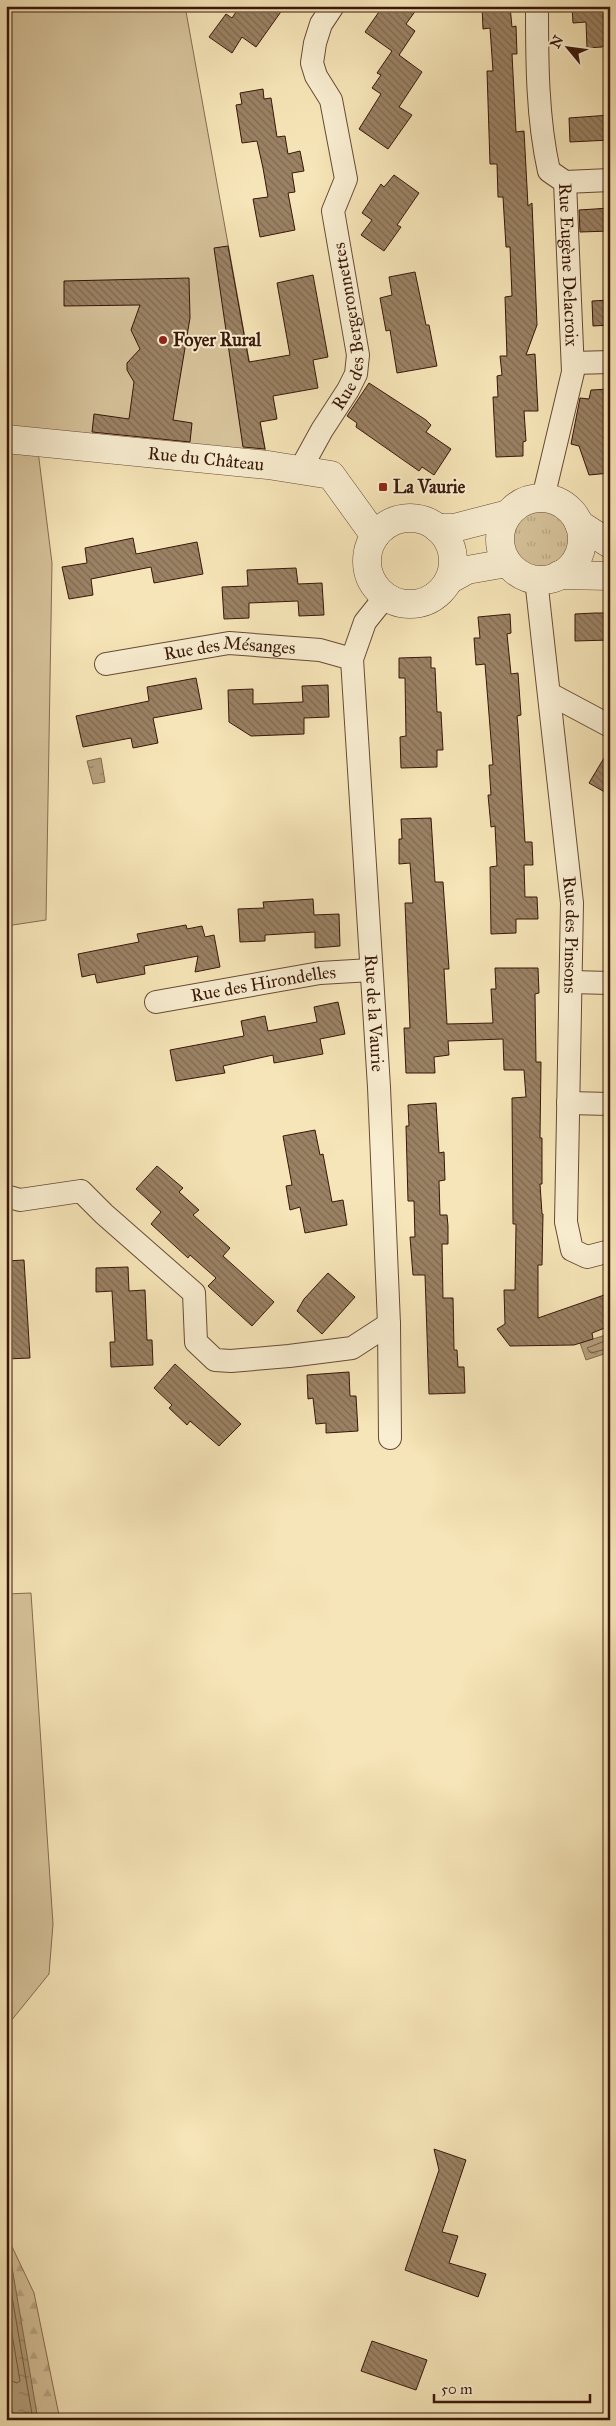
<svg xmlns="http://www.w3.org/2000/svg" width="616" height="2426" font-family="'IM FELL Great Primer',serif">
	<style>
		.grass { fill: url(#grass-tufts); stroke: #876c52 }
		.forest { fill: url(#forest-firs); stroke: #876c52 }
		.green { fill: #d6c29a; stroke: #876c52 }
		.water { fill: url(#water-ripples); stroke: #83694e }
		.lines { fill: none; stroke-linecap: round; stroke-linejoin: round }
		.shore { stroke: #765b42; stroke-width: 1 }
		.building { fill: url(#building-back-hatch); stroke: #381709 }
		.minor-casing { stroke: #684a35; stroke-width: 24 }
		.tertiary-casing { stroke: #684a35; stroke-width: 29 }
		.minor { stroke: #f9eed1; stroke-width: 22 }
		.tertiary { stroke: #f9eed1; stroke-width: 28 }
		.poi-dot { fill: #8f2418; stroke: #f9eed1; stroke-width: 2 }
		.labels { text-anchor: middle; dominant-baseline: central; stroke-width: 4; stroke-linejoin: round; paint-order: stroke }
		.street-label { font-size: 18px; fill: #381709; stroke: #f9eed1 }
		.poi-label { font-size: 18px; font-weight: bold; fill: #381709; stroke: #f9eed1; text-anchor: start }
	</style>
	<defs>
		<pattern id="grass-tufts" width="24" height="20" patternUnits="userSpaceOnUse" patternTransform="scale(1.25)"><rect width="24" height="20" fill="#d6c29a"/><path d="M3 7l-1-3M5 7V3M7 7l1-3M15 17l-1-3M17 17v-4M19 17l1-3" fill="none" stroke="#b8a683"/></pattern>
		<pattern id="forest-firs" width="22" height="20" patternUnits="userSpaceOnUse" patternTransform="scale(1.25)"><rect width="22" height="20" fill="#d6c29a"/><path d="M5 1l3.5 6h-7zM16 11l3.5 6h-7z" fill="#b8a683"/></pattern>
		<pattern id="water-ripples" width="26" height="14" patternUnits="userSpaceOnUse" patternTransform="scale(1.25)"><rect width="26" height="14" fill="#b59f7c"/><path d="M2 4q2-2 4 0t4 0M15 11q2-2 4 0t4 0" fill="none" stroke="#948164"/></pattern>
		<pattern id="building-back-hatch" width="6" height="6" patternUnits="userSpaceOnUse" patternTransform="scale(1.25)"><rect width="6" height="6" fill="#9b8264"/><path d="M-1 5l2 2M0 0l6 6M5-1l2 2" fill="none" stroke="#7f6951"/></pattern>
	</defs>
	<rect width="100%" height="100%" fill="#f6e5b8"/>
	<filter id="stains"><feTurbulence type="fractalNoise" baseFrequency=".004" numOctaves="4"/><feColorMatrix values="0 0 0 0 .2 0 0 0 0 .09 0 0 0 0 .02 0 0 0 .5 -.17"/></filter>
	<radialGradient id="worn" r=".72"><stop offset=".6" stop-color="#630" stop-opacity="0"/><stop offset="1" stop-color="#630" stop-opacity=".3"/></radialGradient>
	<!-- grass -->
	<path class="grass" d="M537,506c8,1 20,2 26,8 13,11 10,35 -1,46 -9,8 -23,7 -34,7 -24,-24 -26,-48 9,-61z"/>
	<!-- forest -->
	<path class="forest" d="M6,2234l28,59 26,127h-54z"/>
	<!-- green -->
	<g class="green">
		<path d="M6,6h179l83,459 -231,-22 15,120 -6,357 -40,6z"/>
		<path d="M31,1593l22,331 -4,50 -43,53v-433z"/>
	</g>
	<!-- water -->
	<g class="water">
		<path d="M101,758l4,24 -12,2 -6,-23z"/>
		<path d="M609,1334l1,18 -24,8 -6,-17z"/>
		<path d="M6,2231v1l32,188h-24l-8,-43z"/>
	</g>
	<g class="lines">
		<!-- shore -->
		<g class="shore">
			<path d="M610,1339l-23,9 4,5 19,-5"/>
			<path d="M6,2261l27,159"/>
			<path d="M6,2299l14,82 -3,2 -11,-4"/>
		</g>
	</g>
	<!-- building -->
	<g class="building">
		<path d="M240,6h45l-29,41 -14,-10 -10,16 -23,-16 17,-23 6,4z"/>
		<path d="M383,6h36l-13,18 9,7 -16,24 23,17 -23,35 13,8 -24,34 -29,-20 22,-35 -9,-6 9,-13 -4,-2 15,-22 -27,-19z"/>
		<path d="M482,6h28l2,21 4,-1 1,28h-5l4,78 8,-1 4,75 4,-3 5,122 -11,30 9,-1 3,57h-14l2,30 -3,1v14l-27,1 -3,-60h5l-1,-21 5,-1 -2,-19h7l-2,-59 7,-1 -2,-49h-4l-3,-50h-5l-1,-33h-7l-3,-93h6l-3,-43 -7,1z"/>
		<path d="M572,6h38v36l-8,5 -15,1 -1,-26 -13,1z"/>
		<path d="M263,89l1,10 7,-1 6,39 8,-1 3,18 12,-3 4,20 -12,2 3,19 -7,1 7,37 -35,7 -7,-38 15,-2 -5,-29 -6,-27 -15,2 -6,-38 6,-1 -2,-11z"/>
		<path d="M610,115v25l-40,2 -1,-24z"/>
		<path d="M394,175l25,18 -22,32 4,2 -17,24 -23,-16 11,-15 -10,-7 19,-29 3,3z"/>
		<path d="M610,208v23l-30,1 -1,-22z"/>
		<path d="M228,246l21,116 41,-7 -13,-72 36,-8 15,82 -15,3 5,28 -45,8 4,23 -17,3 5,27 -22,-2 -29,-199z"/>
		<path d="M415,272l11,53h3l8,41 -40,7 -7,-43 -4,1 -6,-33 12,-3 -3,-18z"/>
		<path d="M189,278l1,40 -17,102 19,3 -2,19 -98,-10 2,-18 35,5 5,-37 -7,-12v-7l13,-14 -9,-19 9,-25 -76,1v-25z"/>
		<path d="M610,300v25l-17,1 -1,-25z"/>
		<path d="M369,383l57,37 5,5 -5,7 25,17 -17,26 -12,-8 -3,4 -63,-44 1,-4 -10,-7z"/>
		<path d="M610,389v84l-21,2 -10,-29 -8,-2 9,-46 9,1 2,-9z"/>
		<path d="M133,538l3,16 61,-12 6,32 -49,9 -3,-16 -60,12 2,16 -24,4 -7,-32 25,-4 -2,-15z"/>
		<path d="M296,568l2,16 24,-1 2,32 -25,1 -1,-15 -49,2v15l-25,1 -2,-32 26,-1 -1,-16z"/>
		<path d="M595,613h15v27l-35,1v-27z"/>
		<path d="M510,614l1,19 -4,1 4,40 7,-1 3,42 -4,1 1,11 7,115h7l1,23h-9l1,32h12l1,22h-22v14l-25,1 -1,-67 7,-1 -2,-40 -4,1 -3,-32h3l-2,-30h4l-8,-101 -9,1 -2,-27h6l-2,-21z"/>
		<path d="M431,657v11h4l2,44h4l2,38h-6v17l-36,1 -1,-31 6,-1 -1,-58h-6v-20z"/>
		<path d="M196,678l6,31 -49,9 5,25 -25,5 -2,-10 -48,9 -7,-31 73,-15 -2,-14z"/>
		<path d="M328,685l1,32 -25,1v16l-53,2 -22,-14 -1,-32 25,-1v15l50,-2 -1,-16z"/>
		<path d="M610,748v47l-21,-12z"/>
		<path d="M431,818l4,64h8l6,87h-5l3,55 46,-1 -2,-34h5l-1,-21h43l1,25 -4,1 1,68h5l-1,76h2v46h-2l2,30h1l-1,51h-4v53l72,-25v33l-18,7 1,6 -19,6 -64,1 -13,-17 8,-5 -1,-34h11l1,-66h-3l-1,-126 14,-1 -2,-27h-20l-1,-31 -55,2 1,14 -15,2 1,16h-29l-2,-45h6l-5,-125h8l-3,-40 -11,1v-25h3l-1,-20z"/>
		<path d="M313,899l1,16 25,-1 1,32 -25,2v-16l-50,3v6l-25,1 -2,-33 26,-1 -1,-6z"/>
		<path d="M186,925l1,4 15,-3 3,11 9,-2 6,32 -25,5 3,-16 -54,10 1,8 -48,9 -2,-9 -13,3 -4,-23 61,-12 -2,-8z"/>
		<path d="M338,1002l7,32 -25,5 3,15 -49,9 -1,-8 -50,11 2,7 -49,8 -6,-31 74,-14 -3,-15 24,-5 3,15 49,-9 -3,-15z"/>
		<path d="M436,1103l3,50 5,-1 1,28 -6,1 1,34h7l1,11v18h-6l1,54h10l1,52h3l1,17h6l1,26 -36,1 -4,-119h-12l-3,-38h5l-1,-36h-6l-2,-75h3l-1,-21z"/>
		<path d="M315,1130l5,25 3,-1 9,48 11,-2 4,25 -42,8 -5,-26 -10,3 -4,-24 6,-1 -9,-49z"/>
		<path d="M157,1166l26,22 -4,4 20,18 -6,5 37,33 -7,8 51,46 -22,24 -44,-40 8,-8 -26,-23 -2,3 -37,-34 10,-12 -25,-23z"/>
		<path d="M24,1260l6,98 -24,1v-98z"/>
		<path d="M128,1267l1,24 16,-1 2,50h5l1,25 -42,2 -1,-25h5l-3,-51 -16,1v-24z"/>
		<path d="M328,1273l27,24 -33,37 -25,-23 7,-12z"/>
		<path d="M175,1364l66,60 -22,22 -29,-25 -3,4 -18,-17 3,-3 -18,-17z"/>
		<path d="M349,1372l1,24h6l2,35 -32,2v-10l-10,1 -3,-26 -5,1 -1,-24z"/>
		<path d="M434,2149l32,11 -24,72 16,4 -9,27 37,11 -8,23 -73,-27 34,-100z"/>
		<path d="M372,2341l55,19 -11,30 -55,-19z"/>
	</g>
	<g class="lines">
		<!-- minor casing -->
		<g class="minor-casing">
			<g id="minor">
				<path id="s1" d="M537,6c0,54 0,112 12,165l16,11 8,190 -30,126"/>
				<path d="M565,182l45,-2"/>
				<path d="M573,363l37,-1"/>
				<path id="s2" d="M300,470l22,-40 26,-40 8,-16 2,-19 -25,-144 13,-32 -15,-79 -15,-24 -4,-13 3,-20 6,-19 12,-18"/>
				<path id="s3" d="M536,579l36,324 -6,319 6,28 15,7 23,-6"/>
				<path id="s4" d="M385,597l-20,25 -13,37 27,428 10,237 1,114"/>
				<path id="s5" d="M106,664l123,-21 91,7 32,9"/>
				<path d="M550,694l60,32"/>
				<path d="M571,982l39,1"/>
				<path id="s6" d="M156,1002l164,-29 51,-3"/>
				<path d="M568,1103l42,1"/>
				<path d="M6,1196l14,4 61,-9 23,23 90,79 2,49 19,18 16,1 58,-5 63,-8 37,-24"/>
			</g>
		</g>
		<!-- tertiary casing -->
		<g class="tertiary-casing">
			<g id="tertiary">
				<path id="s7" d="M6,439l262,26 63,10 44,61"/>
				<circle cx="541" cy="539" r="41"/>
				<circle cx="410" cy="561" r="43"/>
				<path d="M579,524l31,20"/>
				<path d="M437,528h17l54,-14"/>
				<path d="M559,575l51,1"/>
				<path d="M449,580l18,-10 40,-7"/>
			</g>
		</g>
		<!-- minor -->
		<use href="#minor" class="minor"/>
		<!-- tertiary -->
		<use href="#tertiary" class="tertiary"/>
	</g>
	<!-- markers -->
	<g class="poi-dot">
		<circle cx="163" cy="340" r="5"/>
		<rect x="378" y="482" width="10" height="10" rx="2.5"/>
	</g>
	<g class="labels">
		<!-- street labels -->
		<g class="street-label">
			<text stroke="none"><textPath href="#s1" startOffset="268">Rue Eugène Delacroix</textPath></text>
			<text stroke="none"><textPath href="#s2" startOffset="158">Rue des Bergeronnettes</textPath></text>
			<text stroke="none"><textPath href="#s7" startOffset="201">Rue du Château</textPath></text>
			<text stroke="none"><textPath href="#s5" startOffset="125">Rue des Mésanges</textPath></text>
			<text stroke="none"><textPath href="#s3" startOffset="358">Rue des Pinsons</textPath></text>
			<text stroke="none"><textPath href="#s6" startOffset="109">Rue des Hirondelles</textPath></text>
			<text stroke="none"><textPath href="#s4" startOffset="426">Rue de la Vaurie</textPath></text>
		</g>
		<!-- poi labels -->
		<g class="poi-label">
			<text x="173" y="340">Foyer Rural</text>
			<text x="393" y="487">La Vaurie</text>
		</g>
	</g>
	<!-- margin -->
	<rect width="616" height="2426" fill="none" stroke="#f6e5b8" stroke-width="25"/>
	<rect x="8" y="8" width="601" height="2411" fill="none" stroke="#381709" stroke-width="2.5"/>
	<rect x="12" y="12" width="591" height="2401" fill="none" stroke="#381709"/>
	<!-- north arrow -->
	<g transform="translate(568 48) rotate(299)" stroke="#f9eed1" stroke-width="4" paint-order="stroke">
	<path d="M0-4L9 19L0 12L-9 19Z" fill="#381709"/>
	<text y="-8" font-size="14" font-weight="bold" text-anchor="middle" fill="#381709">N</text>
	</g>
	<!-- scale -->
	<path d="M434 2394v8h156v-8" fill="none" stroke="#381709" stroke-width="2.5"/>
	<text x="441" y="2394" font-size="15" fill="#381709" stroke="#f9eed1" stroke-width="4" paint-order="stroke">50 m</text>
	<rect width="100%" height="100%" filter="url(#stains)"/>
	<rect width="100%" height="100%" fill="url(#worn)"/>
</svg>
